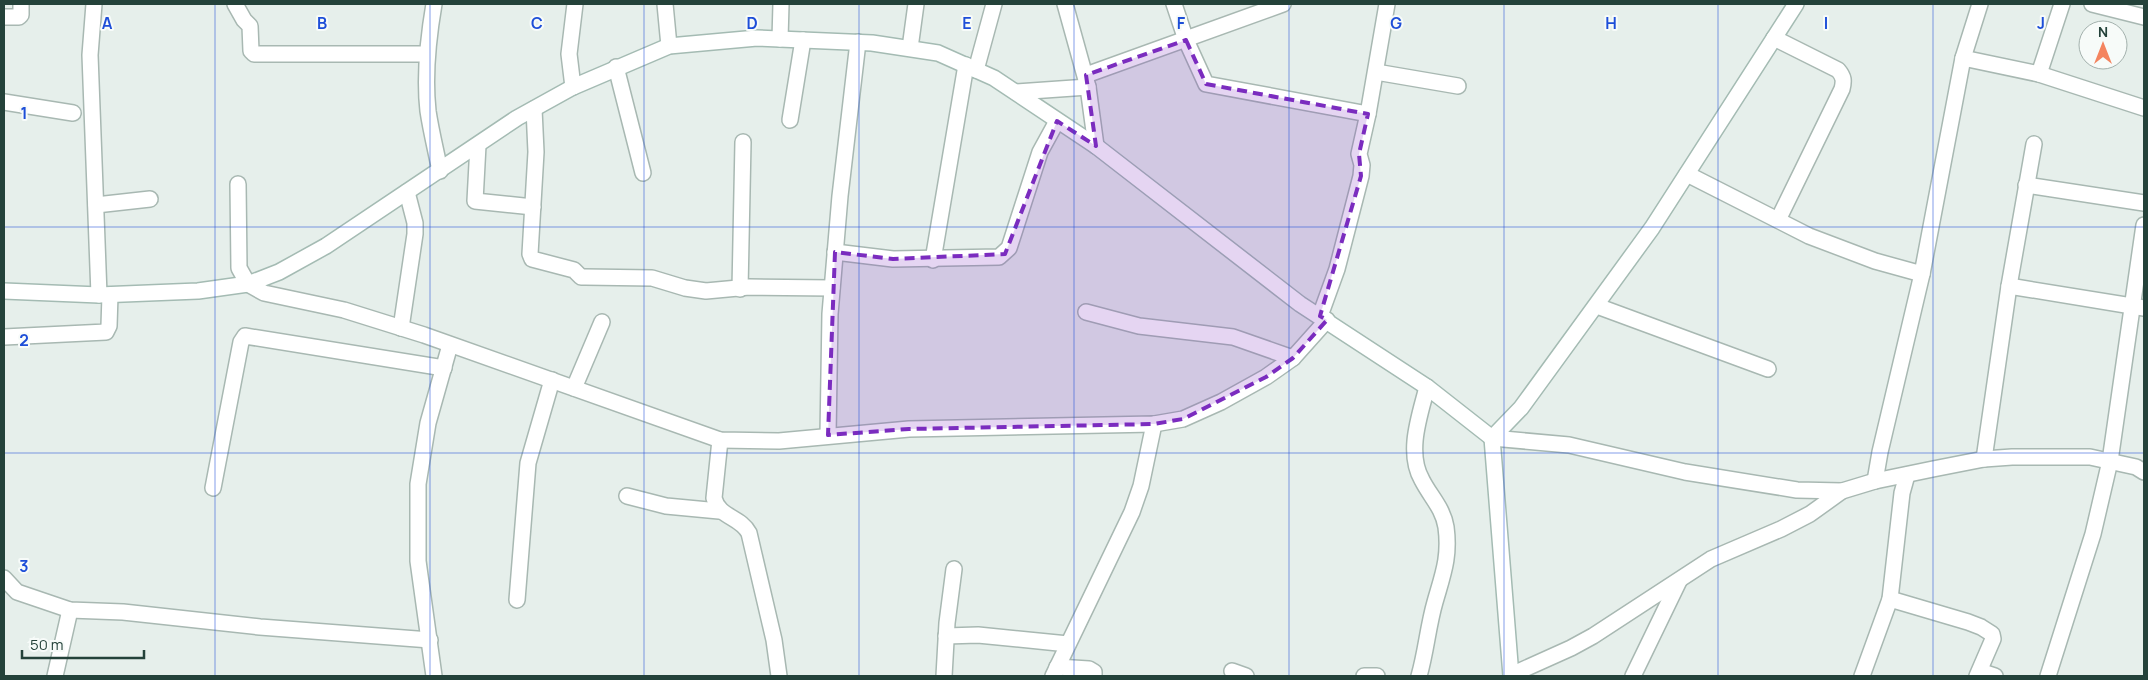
<svg xmlns="http://www.w3.org/2000/svg" width="2148" height="680" font-family="Manrope,sans-serif">
	<style>
		.lines { fill: none; stroke-linecap: round; stroke-linejoin: round }
		.street-casing { stroke: #a8b8b2; stroke-width: 18 }
		.secondary-casing { stroke: #a4bbb3; stroke-width: 18 }
		.street { stroke: #fff; stroke-width: 15 }
		.secondary { stroke: #fff; stroke-width: 15 }
		.marked { fill: #7b2cbf; fill-opacity: 0.2; stroke: #7b2cbf; stroke-width: 4; stroke-dasharray: 10 6; stroke-linejoin: round }
		.grid { fill: none; stroke: #1d4ed8; stroke-width: 1; stroke-opacity: 0.55 }
		.grid-label { font-size: 16px; text-anchor: middle; font-weight: bold; fill: #1d4ed8; stroke: #f7fbf9; stroke-width: 4; stroke-linejoin: round; paint-order: stroke }
	</style>
	<rect width="100%" height="100%" fill="#e6efeb"/>
	<g class="lines">
		<!-- street casing -->
		<g class="street-casing">
			<g id="street">
				<path d="M94,4l-4,51 9,240"/>
				<path d="M235,4l9,16 6,6 1,25 3,3h173"/>
				<path d="M434,4c-6,35 -10,71 -6,107 3,20 8,40 12,60"/>
				<path d="M665,4l4,42"/>
				<path d="M1065,4l23,83 8,59"/>
				<path d="M1174,4l12,36 20,44 162,30"/>
				<path d="M2092,4l52,13"/>
				<path d="M4,17h15l2,-2v-11"/>
				<path d="M1774,38l64,32c6,7 6,11 4,19l-64,131"/>
				<path d="M780,39l1,-35"/>
				<path d="M910,48l6,-44"/>
				<path d="M1963,58l76,16 105,34"/>
				<path d="M616,67l27,106"/>
				<path d="M976,70l18,-66"/>
				<path d="M1376,72l82,14"/>
				<path d="M2039,74l23,-70"/>
				<path d="M1086,75l197,-71"/>
				<path d="M573,87l-4,-33 6,-50"/>
				<path d="M1016,92l72,-5"/>
				<path d="M4,102l69,11"/>
				<path d="M534,109l2,43 -6,102 2,5 42,11 7,7h4l67,1 33,10 21,3 43,-4 83,1"/>
				<path d="M790,120l13,-80"/>
				<path d="M478,145l-3,56 58,6"/>
				<path d="M1687,174l122,62 66,25 47,13"/>
				<path d="M238,184l1,84 9,16 16,9 80,17 80,25 296,105 59,1 130,-12 245,-5 29,-5 38,-17 45,-25 27,-19 34,-38"/>
				<path d="M2026,185l118,18"/>
				<path d="M96,205l54,-6"/>
				<path d="M835,252l58,7 106,-2 10,-9 31,-96 17,-31"/>
				<path d="M933,260l33,-195"/>
				<path d="M2009,286l135,22"/>
				<path d="M740,289l3,-147"/>
				<path d="M1597,306l171,63"/>
				<path d="M1086,312l53,14 94,11 60,21"/>
				<path d="M1320,316l17,-47 24,-93 1,-11 -3,-11 9,-40 19,-110"/>
				<path d="M401,328l14,-94v-11l-8,-31"/>
				<path d="M4,337l102,-5 3,-6 1,-31"/>
				<path d="M574,388l28,-66"/>
				<path d="M828,435l2,-121 10,-118 18,-154"/>
				<path d="M1492,438l77,7 116,27 112,18 45,1 33,-10 58,-12 51,-10 28,-2h78l46,10 8,5"/>
				<path d="M720,440l-6,58c5,20 26,18 35,35l25,107 5,36"/>
				<path d="M1984,459l25,-173 25,-142"/>
				<path d="M1875,481l5,-29 42,-178 41,-216 17,-54"/>
				<path d="M213,488l28,-146 4,-6 199,32"/>
				<path d="M627,496l39,10 53,5"/>
				<path d="M4,578l13,14 53,18 53,2 137,15 170,13"/>
				<path d="M1890,599l78,23 13,5 11,7 1,5 -16,37"/>
				<path d="M517,600l11,-137 24,-83"/>
				<path d="M946,636l32,-1 90,9"/>
				<path d="M1057,667l32,2 5,3v4"/>
				<path d="M1232,671l14,5"/>
				<path d="M1980,671l15,5"/>
				<path d="M1511,675l60,-27 22,-12 118,-77 70,-30 29,-15 32,-23"/>
				<path d="M55,676l15,-66"/>
				<path d="M434,676l-16,-115v-77l10,-61 22,-78"/>
				<path d="M944,676l3,-53 7,-54"/>
				<path d="M1053,676l79,-164 9,-26 13,-62"/>
				<path d="M1364,676h13"/>
				<path d="M1419,676c7,-24 9,-50 16,-74 8,-28 15,-45 11,-75 -3,-19 -16,-31 -24,-47 -16,-28 -2,-65 5,-93"/>
				<path d="M1633,676l46,-95"/>
				<path d="M1862,676l28,-77 12,-106 5,-18"/>
				<path d="M2048,676l45,-142 17,-73 34,-236"/>
			</g>
		</g>
		<!-- secondary casing -->
		<g class="secondary-casing">
			<g id="secondary">
				<path d="M4,291l95,4 99,-4 50,-7 31,-12 47,-26 191,-128 56,-31 96,-41 88,-8 115,5 66,10 56,25 102,68 204,158 127,83 65,51"/>
				<path d="M1511,676l-19,-238 29,-30 131,-180 144,-224"/>
			</g>
		</g>
		<!-- street -->
		<use href="#street" class="street"/>
		<!-- secondary -->
		<use href="#secondary" class="secondary"/>
	</g>
	<!-- marked area -->
	<path class="marked" d="M1186,40l20,44 162,30 -9,40 2,22 -41,140 7,4 -34,38 -27,19 -83,42 -29,5 -245,5 -81,6 7,-183 58,7 112,-5 52,-133 39,25 -10,-71z"/>
	<!-- grid -->
	<path class="grid" d="M215,4v672M430,4v672M644,4v672M859,4v672M1074,4v672M1289,4v672M1504,4v672M1718,4v672M1933,4v672M4,227h2140M4,453h2140"/>
	<g class="grid-label">
		<text x="107" y="29">A</text>
		<text x="322" y="29">B</text>
		<text x="537" y="29">C</text>
		<text x="752" y="29">D</text>
		<text x="967" y="29">E</text>
		<text x="1181" y="29">F</text>
		<text x="1396" y="29">G</text>
		<text x="1611" y="29">H</text>
		<text x="1826" y="29">I</text>
		<text x="2041" y="29">J</text>
		<text x="24" y="119">1</text>
		<text x="24" y="346">2</text>
		<text x="24" y="572">3</text>
	</g>
	<!-- border -->
	<rect width="2148" height="680" fill="none" stroke="#24423a" stroke-width="10"/>
	<!-- north arrow -->
	<g transform="translate(2103 45)"><circle r="24" fill="#f7fbf9" stroke="#a3b1ad"/>
	<path d="M0-4L9 19L0 12L-9 19Z" fill="#f4845f"/>
	<text y="-8" font-size="14" font-weight="bold" text-anchor="middle" fill="#24423a">N</text>
	</g>
	<!-- scale -->
	<path d="M22 650v8h122v-8" fill="none" stroke="#24423a" stroke-width="2.5"/>
	<text x="30" y="650" font-size="15" fill="#24423a" stroke="#f7fbf9" stroke-width="4" paint-order="stroke">50 m</text>
</svg>
